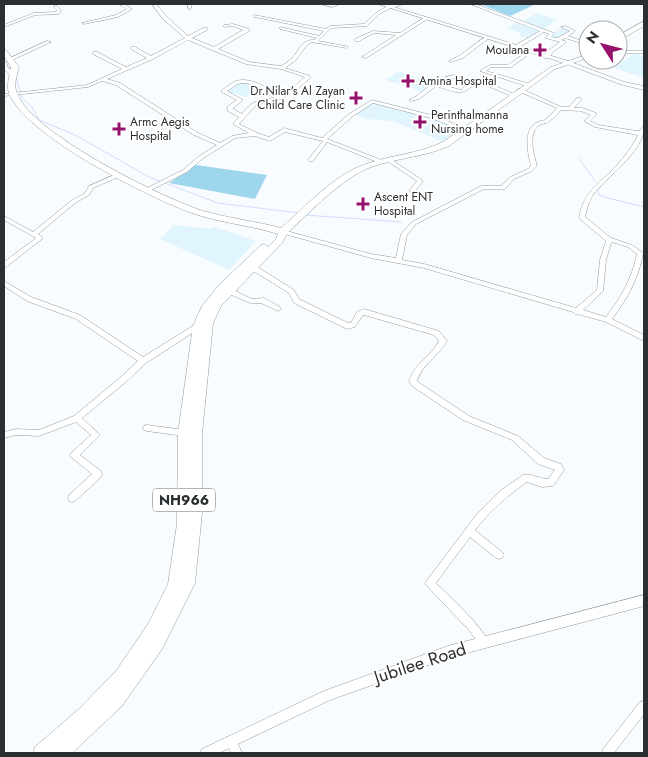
<svg xmlns="http://www.w3.org/2000/svg" width="648" height="757" font-family="Jost,sans-serif">
	<style>
		.built { fill: #e0f5fd }
		.green { fill: #9ed7ed }
		.lines { fill: none; stroke-linecap: round; stroke-linejoin: round }
		.stream { stroke: #d2dcfd; stroke-width: 1 }
		.minor-casing { stroke: #919ca1; stroke-width: 1 }
		.major-casing { stroke: #919ca1; stroke-width: 1 }
		.highway-casing { stroke: #919ca1; stroke-width: 1 }
		.minor { fill: #fff; fill-rule: evenodd }
		.major { fill: #fff; fill-rule: evenodd }
		.highway { fill: #fff; fill-rule: evenodd }
		.poi-dot { fill: #94126b; stroke: #fff; stroke-width: 2 }
		.labels { text-anchor: middle; dominant-baseline: central; stroke-width: 4; stroke-linejoin: round; paint-order: stroke }
		.far-poi-label { font-size: 12px; fill: #2b2f31; stroke: #fff; text-anchor: start }
		.shield { fill: #fff; stroke: #6b6d6f; stroke-width: 1 }
		.shield-label { font-size: 14px; font-weight: bold; fill: #2b2f31 }
		.near-street-label { font-size: 18px; fill: #2b2f31; stroke: #fff }
	</style>
	<rect width="100%" height="100%" fill="#f8fcfe"/>
	<!-- built -->
	<g class="built">
		<path d="M537,13l20,7 -14,9 11,4 9,-5 7,3 -13,8 -8,-2 4,-2 -12,-7 -18,-7z"/>
		<path d="M518,21l23,9 -13,9 -10,-4 3,-2 -14,-5z"/>
		<path d="M635,53l9,3v19l-3,2 -27,-9z"/>
		<path d="M399,71l34,12 -11,9 -36,-12z"/>
		<path d="M242,82l17,6 -13,9 -20,-6z"/>
		<path d="M374,101l55,16 35,13 -20,12 -51,-21 -26,-2 -14,-5z"/>
		<path d="M173,225l38,4 4,-2 41,14 -27,29 -69,-31z"/>
	</g>
	<!-- green -->
	<g class="green">
		<path d="M480,4h56l-26,12z"/>
		<path d="M196,165l71,10 -12,24 -86,-16z"/>
	</g>
	<g class="lines">
		<!-- stream -->
		<g class="stream">
			<path d="M4,61l8,10"/>
			<path d="M15,74l7,24 10,9 7,13 38,16 72,41 69,26 81,10"/>
			<path d="M579,159l17,23"/>
			<path d="M598,189l1,6 5,2 40,10"/>
			<path d="M306,215l95,7"/>
		</g>
		<!-- minor casing -->
		<g class="minor-casing">
			<g id="minor">
				<path d="M119,4h5l8,5 -14,8 -34,7 -2,-1 34,-8 11,-6z"/>
				<path d="M152,4h4l11,13 21,19 15,-8h4v2l-15,8 22,9 29,-17 -10,-4 -9,1v-2l9,-1 16,5v2l-31,18 31,13 32,4c4,-2 8,-5 11,-8 7,-7 10,-19 22,-18l3,-2 -37,-9v-2l39,9 5,-5 -69,-14h-1v-2l72,14 4,-3 34,-2 12,-11 13,-8 14,-1 -10,4h-3l-12,7 -11,11 -36,2 -13,13 27,5h2v2l-36,-6 -5,4 -10,14 -11,8 25,8v2l-15,13 -13,8 -26,6 -17,19 18,9 12,4 15,-9 38,10 27,-24 23,-14 63,16 34,14 -5,1 -33,-13 -58,-15 -20,13 -26,23 57,22v2h-4l-53,-21 -14,19h-4l-1,-1 15,-19 -38,-9 -15,9 -15,-5 -20,2 -33,21 -15,13 -38,19h-4v-2l38,-19 15,-13 19,-12 -23,-10 -78,-50 -14,-4 -14,6 -84,9v-2l83,-9 35,-16 -29,-15v-2h4l29,15 21,-9 -16,-9v-2h4l16,9 34,-18 -22,-19zM188,40l58,24 35,5 24,8c-9,8 -19,17 -29,20 -18,6 -22,1 -34,17l-9,-5v-1l10,-8 -16,-9c4,-2 7,-6 11,-7 11,-4 27,6 34,13l4,-1c-8,-10 -27,-19 -40,-15 -5,2 -9,6 -14,9v2l15,8 -10,7 1,4 11,6 -6,7 16,9 -17,3 -12,7 -22,-10 -78,-50 -13,-4 46,-20z"/>
				<path d="M187,4h4v5h-2z"/>
				<path d="M320,4h20l-8,3z"/>
				<path d="M470,4h5l79,29v1l-3,3 6,1 13,-7 -9,-4 4,-1 10,5 -7,5 20,7v2l-23,-7 -4,2 4,1v2l-12,9 -5,6h-4v-1l5,-7 11,-8 -14,-4v-1l3,-3 -5,-2 -26,16h-4v-2l26,-15z"/>
				<path d="M55,6h2l4,4 -2,4 -24,1 -31,12v-2l30,-12 22,-1 1,-2 -3,-3z"/>
				<path d="M425,17l4,1 -63,40 -4,-1 34,-22 -22,-2 -15,8h-4v-2l18,-8 27,2z"/>
				<path d="M485,37l4,1 -26,20 -12,4 -2,-1 10,-5z"/>
				<path d="M47,41l4,1 -39,18 -4,-1z"/>
				<path d="M528,51l4,1 -21,15h-20l-5,4 44,13v2h-4l-46,-15 10,-6h18z"/>
				<rect x="618" y="51" width="26" height="2"/>
				<path d="M4,61l2,1 2,6 7,6v2h-4l-7,-7z"/>
				<path d="M454,75l19,6 9,-1 34,15 -4,1 -32,-13c-6,1 -10,5 -15,8 -8,4 -21,-3 -29,-5l-17,13 -8,2 -2,-1 6,-3 24,-18zM450,78l7,1 12,4 -8,7 -22,-6z"/>
				<path d="M518,89h4l39,18h8l8,-9h4v2l-7,8h8l14,5v2l-6,6 8,4 39,6h2l3,-3 2,-1c0,25 -38,50 -51,68 -5,7 -6,15 -8,22l26,21 21,7 11,8c-4,25 -16,46 -31,66l32,16v6l-38,-19 -28,-8 -2,1 -3,-3 -149,-44 -53,-10 -90,-25 -1,-1 3,-2 88,24 25,4 5,-24 11,-12 69,-36h20l9,-9 18,-8 3,-3c-3,-13 -9,-37 7,-44 1,-1 6,-1 7,-2 4,-3 8,-8 12,-12l-39,-17zM561,110l20,1 10,4 -7,6 11,6 43,8c-7,14 -17,27 -29,38 -15,15 -26,22 -30,45l1,1 26,22 -6,19 -3,30 -21,18 -152,-44 -22,-4 5,-25 9,-11 68,-35h21l9,-10 18,-8 5,-5c-3,-11 -9,-31 1,-40 4,-3 8,-2 11,-5 5,-2 9,-8 12,-11zM612,242l16,5 9,7c-5,24 -16,44 -31,63l-23,-7 20,-19 3,-31 5,-17z"/>
				<path d="M389,158l33,22 1,1 -8,10 8,5v2h-4l-10,-7 8,-10 -30,-20 -1,-1z"/>
				<path d="M119,173l3,2 -1,1 -28,12 -4,7 -14,8 -37,31 4,3v2l-36,28h-2v-5l32,-24 -32,-18v-4l29,16 38,-31 14,-8 4,-7z"/>
				<path d="M252,266h4l38,24 5,9 49,24h3l6,-11 7,-3 75,22 8,10c-8,15 -25,23 -30,40l1,1 51,34 49,20 26,22 17,6 3,6 -11,16 -11,1 -15,-5c-20,14 -37,29 -52,48l27,22 2,3 -2,3 -3,1 -3,-1 -26,-21 -34,46c15,15 45,42 53,60l-2,3 -3,2 -3,-2 -13,-17 -41,-43 -2,-3 52,-69 23,-23 23,-16c8,-2 17,4 25,4l7,-9 -17,-6 -26,-24 -49,-20 -51,-34 -3,-5c7,-20 21,-23 30,-40l-5,-6 -70,-20 -2,1 -7,11 -8,2 -2,-1 -51,-25 -5,-10 -37,-23 -1,-2z"/>
				<path d="M4,281l27,16 49,18 63,42 53,-33h4l2,2 -2,2 -54,35 -19,18 -45,37 18,17 -20,20 21,16 1,3 -1,3 -26,24 -3,1 -3,-1 -1,-3 1,-3 23,-21 -21,-17 -1,-2 1,-2 20,-18 -15,-13 -37,14 -23,-1 -12,3v-6l12,-3 23,1 35,-14 47,-39 17,-16 -62,-42 -49,-18 -23,-15z"/>
				<path d="M229,290h4l19,9 12,-1 16,9 1,2 -3,2 -17,-8h-10l-22,-9 -1,-2z"/>
				<path d="M147,425l37,5 3,1 1,2 -1,2 -3,1 -37,-5 -3,-1 -1,-2 1,-2z"/>
				<path d="M644,701v13l-30,39h-12l1,-4 37,-47z"/>
				<path d="M231,736l4,1 7,16h-11l-5,-12 1,-4z"/>
			</g>
		</g>
		<!-- major casing -->
		<g class="major-casing">
			<g id="major">
				<path d="M378,4h6l184,57 56,21 20,4v4l-24,-6 -56,-21z"/>
				<path d="M644,595v11l-196,52 -118,42 -111,53h-19l2,-4 122,-58 124,-45z"/>
			</g>
		</g>
		<!-- highway casing -->
		<g class="highway-casing">
			<g id="highway">
				<path d="M644,21v5l-26,15v-5z"/>
				<path d="M4,49l2,1 13,17c-2,8 -6,18 -2,26 14,40 142,103 183,117 26,8 55,11 81,18 26,-22 52,-53 85,-64 25,-9 52,-10 77,-22l108,-75 37,-13v4l-33,11 -106,77c-25,11 -52,12 -78,21 -31,12 -59,44 -84,66l-4,9 -62,64 -8,17 -11,111v79l-7,70 -33,66 -40,57 -50,47h-39l2,-6 45,-39 36,-37 32,-47 20,-40 9,-60 1,-91 15,-107 9,-20 17,-21 42,-40 3,-1 4,3 8,-8 2,-5c-28,-9 -58,-11 -86,-21 -42,-15 -168,-78 -183,-120 -3,-8 1,-17 2,-26l-7,-11z"/>
			</g>
		</g>
		<!-- minor -->
		<use href="#minor" class="minor"/>
		<!-- major -->
		<use href="#major" class="major"/>
		<!-- highway -->
		<use href="#highway" class="highway"/>
	</g>
	<!-- markers -->
	<g class="poi-dot">
		<path d="M537.5 42.5h5v5h5v5h-5v5h-5v-5h-5v-5h5z"/>
		<path d="M405.5 73.5h5v5h5v5h-5v5h-5v-5h-5v-5h5z"/>
		<path d="M353.5 90.5h5v5h5v5h-5v5h-5v-5h-5v-5h5z"/>
		<path d="M417.5 114.5h5v5h5v5h-5v5h-5v-5h-5v-5h5z"/>
		<path d="M116.5 121.5h5v5h5v5h-5v5h-5v-5h-5v-5h5z"/>
		<path d="M360.5 196.5h5v5h5v5h-5v5h-5v-5h-5v-5h5z"/>
	</g>
	<g class="labels">
		<!-- far-poi labels -->
		<g class="far-poi-label">
			<text x="529" y="50" text-anchor="end">Moulana</text>
			<text x="419" y="81">Amina Hospital</text>
			<text x="345" y="91" text-anchor="end">Dr.Nilar's Al Zayan<tspan x="345" dy="14">Child Care Clinic</tspan></text>
			<text x="431" y="115">Perinthalmanna<tspan x="431" dy="14">Nursing home</tspan></text>
			<text x="130" y="122">Armc Aegis<tspan x="130" dy="14">Hospital</tspan></text>
			<text x="374" y="197">Ascent ENT<tspan x="374" dy="14">Hospital</tspan></text>
		</g>
		<!-- shield labels -->
		<rect class="shield" x="153" y="488.5" width="62" height="23" rx="4"/>
		<g class="shield-label">
			<text x="184" y="500">NH966</text>
		</g>
		<!-- near-street labels -->
		<g class="near-street-label">
			<text transform="translate(420 663) rotate(-18)">Jubilee Road</text>
		</g>
	</g>
	<!-- border -->
	<rect width="648" height="757" fill="none" stroke="#2b2f31" stroke-width="10"/>
	<!-- north arrow -->
	<g transform="translate(603 45) rotate(306)"><circle r="24" fill="#ffffff" stroke="#aaacad"/>
	<path d="M0-4L9 19L0 12L-9 19Z" fill="#94126b"/>
	<text y="-8" font-size="14" font-weight="bold" text-anchor="middle" fill="#2b2f31">N</text>
	</g>
</svg>
